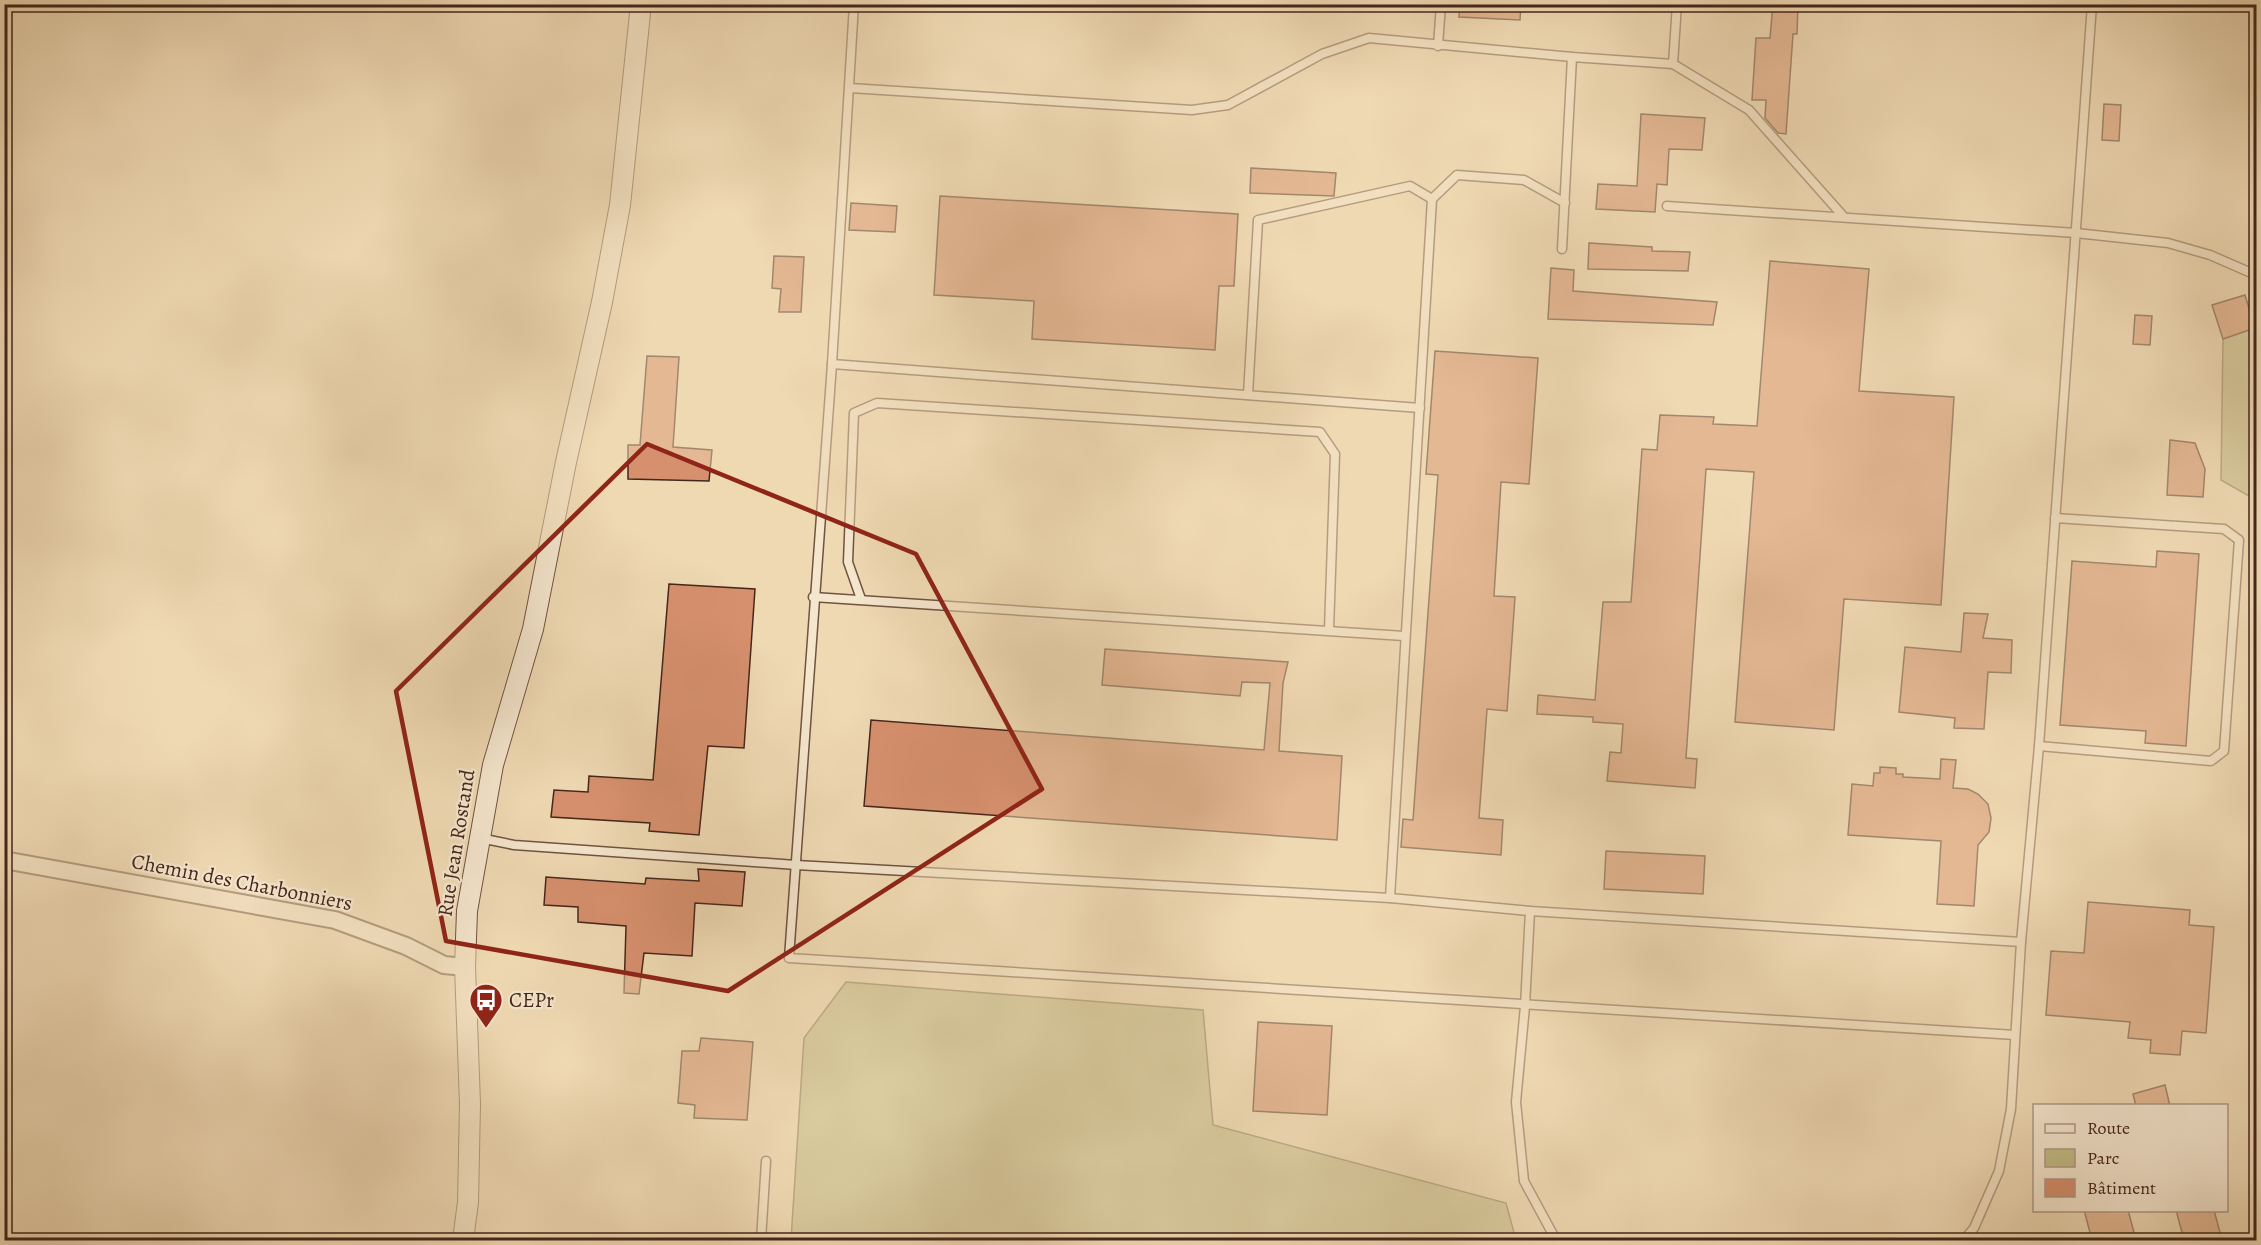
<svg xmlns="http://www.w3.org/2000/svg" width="2261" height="1245" font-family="Alegreya,serif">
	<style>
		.green { fill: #c1bd87; stroke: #837251; stroke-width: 1.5 }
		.building { fill: #d7906e; stroke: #45261b; stroke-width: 1.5 }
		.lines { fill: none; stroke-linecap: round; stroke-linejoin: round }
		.service-casing { stroke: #705341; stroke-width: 11 }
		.minor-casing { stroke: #705341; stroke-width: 20 }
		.tertiary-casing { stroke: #705341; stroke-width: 22 }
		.service { stroke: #f5e6ce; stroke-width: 8 }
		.minor { stroke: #f5e6ce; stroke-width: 16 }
		.tertiary { stroke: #f5e6ce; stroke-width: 20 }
		.marked { fill: none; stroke: #8f2418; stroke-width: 4.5; stroke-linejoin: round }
		.labels { text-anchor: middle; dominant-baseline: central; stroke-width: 4.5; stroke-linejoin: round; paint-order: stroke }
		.street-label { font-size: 21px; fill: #45261b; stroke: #f5e6ce }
		.poi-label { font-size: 21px; fill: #45261b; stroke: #f5e6ce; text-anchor: start }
	</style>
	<rect width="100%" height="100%" fill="#efd9b3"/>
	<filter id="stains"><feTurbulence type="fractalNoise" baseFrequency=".00333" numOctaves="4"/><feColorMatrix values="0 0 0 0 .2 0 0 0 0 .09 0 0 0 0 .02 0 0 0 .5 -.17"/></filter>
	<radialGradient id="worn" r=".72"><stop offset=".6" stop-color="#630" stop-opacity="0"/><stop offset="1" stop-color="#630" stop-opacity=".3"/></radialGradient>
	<!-- green -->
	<g class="green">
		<path d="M2256,326v174l-35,-20 2,-141z"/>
		<path d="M846,982l357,28 10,115 293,78 10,37h-725l13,-202z"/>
	</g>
	<!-- building -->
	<g class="building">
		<path d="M1460,4h61l-1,16 -61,-3z"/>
		<path d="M1773,4h25l-1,30h-4l-7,100 -8,-1 -13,-15 1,-18h-14l4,-62h14z"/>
		<path d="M2104,104l17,1 -2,36 -17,-1z"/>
		<path d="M1641,114l64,4 -3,32 -33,-1 -2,36 -10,-1 -2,28 -59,-3 2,-25 39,2z"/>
		<path d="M1251,168l85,5 -2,23 -84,-3z"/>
		<path d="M940,196l298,18 -4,72h-15l-4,64 -183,-11 2,-38 -100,-6z"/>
		<path d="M851,203l46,3 -2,26 -46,-2z"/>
		<path d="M1589,243l63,4v4l38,1 -2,19 -100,-2z"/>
		<path d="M774,256l30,1 -3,55h-22l2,-23 -9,-1z"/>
		<path d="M1770,261l99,8 -10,122 95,6 -13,208 -97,-6 -10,131 -99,-8 19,-250 -48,-3 -20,289 11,1 -2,29 -88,-7 3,-29 11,1 2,-29 -30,-2v-5l-56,-3 1,-19 57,5 8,-98h28l11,-153 15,1 3,-35 54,2 -1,7 44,2z"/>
		<path d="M1551,268l23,2 -1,21 144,11 -4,23 -165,-6z"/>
		<path d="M2245,295l10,33 -32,11 -11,-34z"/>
		<path d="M2135,315l17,1 -2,29 -17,-1z"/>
		<path d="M1435,351l103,7 -9,126 -28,-2 -7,114 21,1 -8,114 -20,-2 -8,109 24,2 -2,35 -100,-8 2,-28 10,1 25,-345 -12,-1z"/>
		<path d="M647,356l32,1 -6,90 39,3 -3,31 -81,-2v-34h12z"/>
		<path d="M2170,440l25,3 10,26 -2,28 -36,-2z"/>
		<path d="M2157,551l42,3 -13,192 -41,-3 1,-12 -86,-6 12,-164 84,6z"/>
		<path d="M669,584l86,5 -11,159 -36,-2 -9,89 -50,-4 1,-8 -99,-6 3,-27 34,2 1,-16 64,4z"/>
		<path d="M1964,613l24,1 -5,24 29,2 -1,33 -23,-1 -4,57 -30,-1 1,-10 -56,-6 6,-65 56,5z"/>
		<path d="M1105,649l183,13 -5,21 -4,68 63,5 -5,84 -473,-34 7,-86 393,30 6,-67 -28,-1 -2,14 -138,-11z"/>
		<path d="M1941,759l15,1 -3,28 15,1 10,5 10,10 3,14 -2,14 -11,13 -4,61 -37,-2 4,-63 -93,-6 4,-51 21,2 1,-13h6v-6l16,1v6h7v3l37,2z"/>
		<path d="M1606,851l99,5 -2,38 -99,-5z"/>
		<path d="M698,869l47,3 -3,34 -47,-3 -3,53 -48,-3 -5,41 -15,-1 2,-67 -48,-4v-15l-34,-2 2,-28 99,7 1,-6 53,3z"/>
		<path d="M2088,902l102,8 -1,15 25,2 -8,106 -24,-2 -2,24 -30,-2 1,-13 -23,-2 2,-16 -84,-7 5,-64 33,2z"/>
		<path d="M1258,1022l74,4 -5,89 -74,-4z"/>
		<path d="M701,1038l52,4 -6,78 -53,-2 1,-13 -17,-2 4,-52h17z"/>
		<path d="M2165,1085l5,21h-34l-3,-12z"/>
		<path d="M2084,1210h44l8,30h-44z"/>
		<path d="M2176,1210h38l8,30h-38z"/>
	</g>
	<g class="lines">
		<!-- service casing -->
		<g class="service-casing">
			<g id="service">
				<path d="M854,4l-22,360 -43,594 1226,77"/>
				<path d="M1438,46l3,-42"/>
				<path d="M1673,64l76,46 94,106"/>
				<path d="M850,88l342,22 36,-5 94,-51 47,-16 203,19 101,7 4,-60"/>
				<path d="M1667,206l409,27 92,10 42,12 46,20"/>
				<path d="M1562,249l10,-192"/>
				<path d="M832,364l588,44"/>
				<path d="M1248,395l10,-175 152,-34 22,13"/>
				<path d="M813,597l591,39"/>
				<path d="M861,599l-13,-37 6,-149 23,-10 443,29 15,22 -6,176"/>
				<path d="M2039,746l172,15 13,-10 15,-211 -15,-11 -169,-11"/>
				<path d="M480,838l34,7 282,20 594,33 140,13 491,31"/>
				<path d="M1390,898l42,-699 25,-24 67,5 41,23"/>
				<path d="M1530,911l-5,95 -9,96 8,79 32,59"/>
				<path d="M761,1240l5,-79"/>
				<path d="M1964,1240l10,-12 25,-57 12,-62 10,-167 18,-196 53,-742"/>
			</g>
		</g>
		<!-- minor casing -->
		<g class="minor-casing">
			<path id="minor" d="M4,860l331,60 71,26 38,19 21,2"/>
		</g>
		<!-- tertiary casing -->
		<g class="tertiary-casing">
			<path id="tertiary" d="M463,1240l5,-38 2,-98 -5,-137 2,-56 26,-146 40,-136 33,-167 36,-160 18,-97 21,-201"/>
		</g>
		<!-- service -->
		<use href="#service" class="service"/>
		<!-- minor -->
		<use href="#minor" class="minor"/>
		<!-- tertiary -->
		<use href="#tertiary" class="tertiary"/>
	</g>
	<!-- marked area -->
	<path d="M0 0H2261V1245H0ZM647,444l269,110 126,235 -314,202 -282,-50 -50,-250z" fill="#efd9b3" fill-opacity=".55" fill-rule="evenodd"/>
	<path class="marked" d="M647,444l269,110 126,235 -314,202 -282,-50 -50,-250z"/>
	<!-- icons -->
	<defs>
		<g id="bus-pin" transform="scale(1.725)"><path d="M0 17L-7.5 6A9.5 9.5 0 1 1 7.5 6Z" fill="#8f2418" stroke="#f5e6ce"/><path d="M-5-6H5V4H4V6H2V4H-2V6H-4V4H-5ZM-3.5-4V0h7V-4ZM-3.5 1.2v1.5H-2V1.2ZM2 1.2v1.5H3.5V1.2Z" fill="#fff"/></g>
	</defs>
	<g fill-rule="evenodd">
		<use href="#bus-pin" x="486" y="1000"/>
	</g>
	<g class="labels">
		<!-- street labels -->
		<g class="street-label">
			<text transform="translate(456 843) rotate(-81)">Rue Jean Rostand</text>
			<text transform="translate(242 882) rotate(11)">Chemin des Charbonniers</text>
		</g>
		<!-- poi labels -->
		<g class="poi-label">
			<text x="509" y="1000">CEPr</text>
		</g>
	</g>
	<!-- margin -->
	<rect width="2261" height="1245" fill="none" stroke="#efd9b3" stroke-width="24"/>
	<rect x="6" y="6" width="2249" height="1233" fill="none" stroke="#45261b" stroke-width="3"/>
	<rect x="12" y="12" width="2237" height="1221" fill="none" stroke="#45261b" stroke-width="1.5"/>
	<!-- legend -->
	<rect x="2033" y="1104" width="195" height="108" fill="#f5e6ce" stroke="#af9986" stroke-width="1.5"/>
	<rect x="2045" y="1124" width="30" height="9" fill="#f5e6ce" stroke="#af9986" stroke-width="1.5"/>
	<text x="2087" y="1134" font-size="18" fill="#45261b">Route</text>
	<rect x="2045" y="1149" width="30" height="18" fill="#c1bd87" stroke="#af9986" stroke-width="1.5"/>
	<text x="2087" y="1164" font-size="18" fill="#45261b">Parc</text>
	<rect x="2045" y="1179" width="30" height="18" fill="#d7906e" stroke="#af9986" stroke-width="1.5"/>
	<text x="2087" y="1194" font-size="18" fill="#45261b">Bâtiment</text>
	<rect width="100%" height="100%" filter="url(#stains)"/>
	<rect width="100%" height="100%" fill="url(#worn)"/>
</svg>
